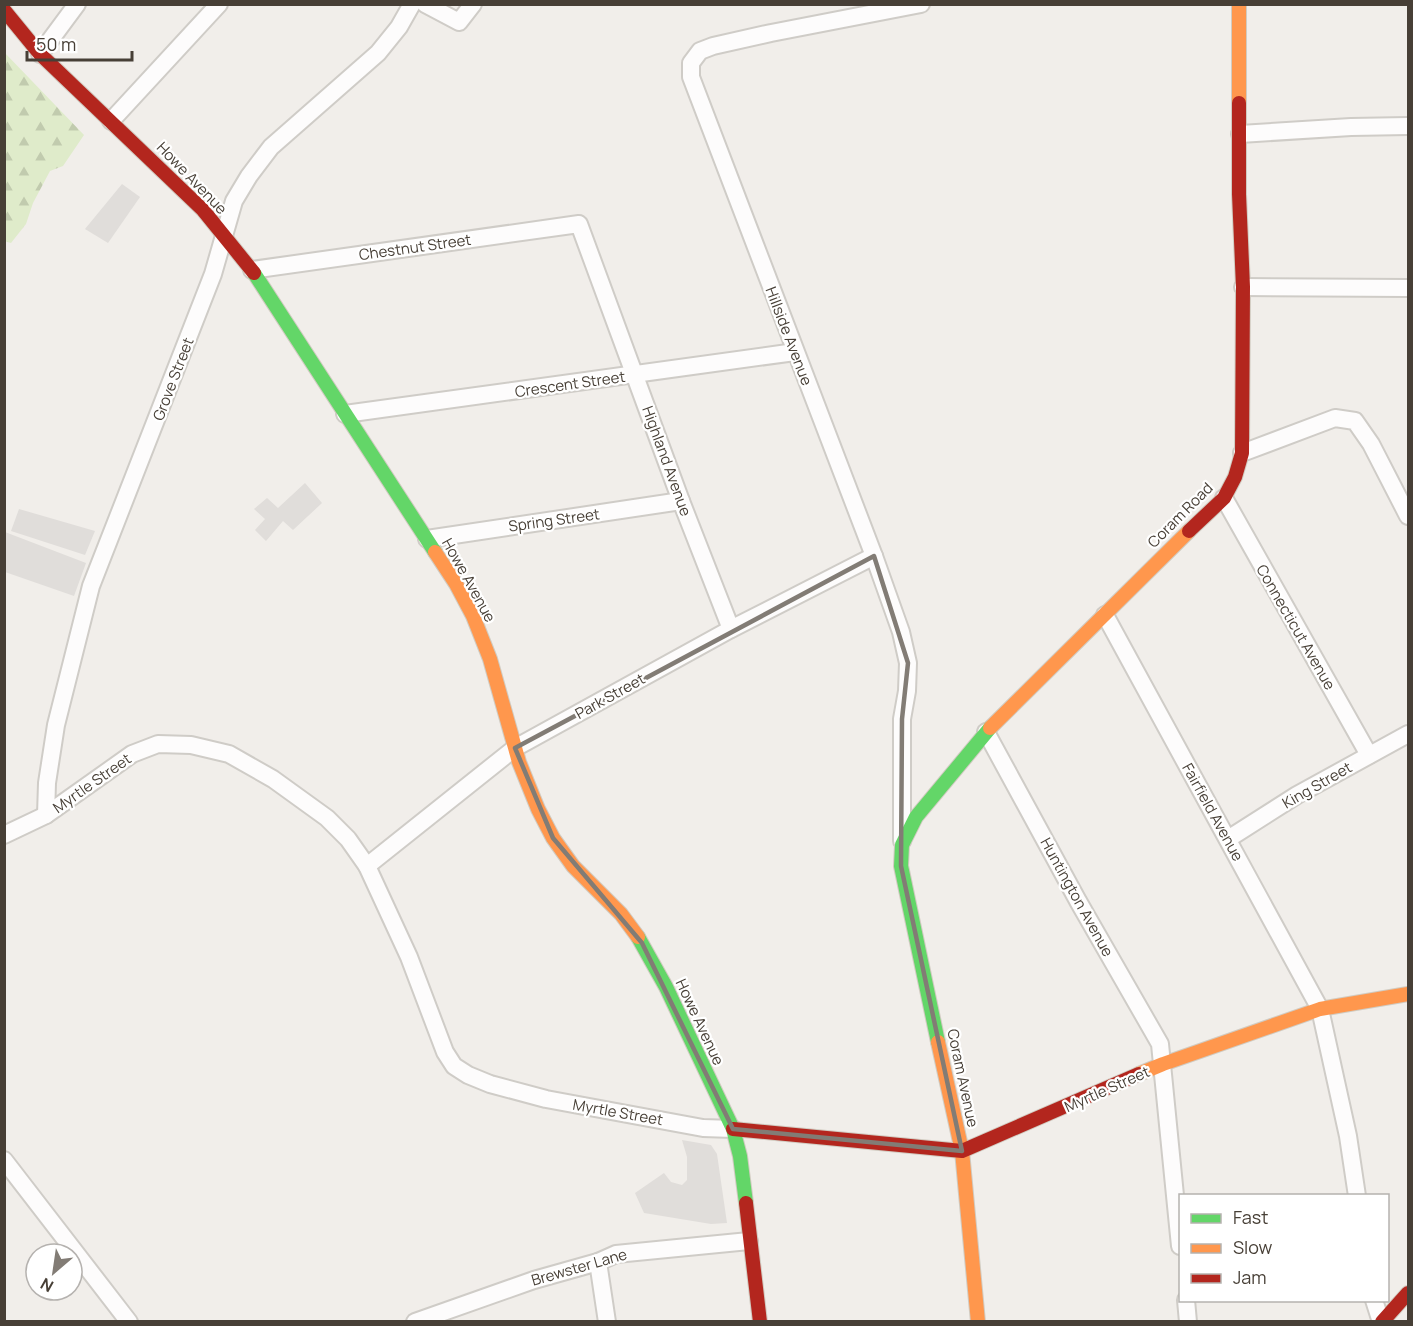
<svg xmlns="http://www.w3.org/2000/svg" width="1413" height="1326" font-family="Manrope,sans-serif">
	<style>
		.forest { fill: url(#forest-firs) }
		.parking { fill: #e0ddda }
		.lines { fill: none; stroke-linecap: round; stroke-linejoin: round }
		.street-casing { stroke: #cfccc7; stroke-width: 20 }
		.fast-casing { stroke: #d1cbc1; stroke-width: 16 }
		.slow-casing { stroke: #d1cbc1; stroke-width: 16 }
		.jam-casing { stroke: #d1cbc1; stroke-width: 16 }
		.street { stroke: #fdfcfc; stroke-width: 16 }
		.fast { stroke: #63d668; stroke-width: 14 }
		.slow { stroke: #ff974d; stroke-width: 14 }
		.jam { stroke: #b3261e; stroke-width: 14 }
		.marked { fill: none; stroke: #827c75; stroke-width: 4.5; stroke-linejoin: round }
		.labels { text-anchor: middle; dominant-baseline: central; stroke-width: 4.5; stroke-linejoin: round; paint-order: stroke }
		.street-label { font-size: 15px; fill: #473f36; stroke: #fff }
	</style>
	<defs>
		<pattern id="forest-firs" width="22" height="20" patternUnits="userSpaceOnUse" patternTransform="scale(1.5)"><rect width="22" height="20" fill="#dfebca"/><path d="M5 1l3.5 6h-7zM16 11l3.5 6h-7z" fill="#c1cbae"/></pattern>
	</defs>
	<rect width="100%" height="100%" fill="#f1eeea"/>
	<!-- forest -->
	<path class="forest" d="M4,52l80,83 -21,31 -13,5 -17,32 -7,21 -15,19 -7,-2z"/>
	<!-- parking -->
	<g class="parking">
		<path d="M122,184l18,13 -32,46 -23,-14z"/>
		<path d="M305,483l17,20 -29,27 -10,-9 -17,20 -11,-11 10,-11 -11,-10 13,-11 11,10z"/>
		<path d="M19,509l76,22 -10,24 -74,-24z"/>
		<path d="M5,532l81,31 -12,33 -69,-24z"/>
		<path d="M682,1140l29,5 6,9 10,69 -16,1 -67,-11 -9,-20 29,-20 7,9 11,3 5,-5v-23z"/>
	</g>
	<g class="lines">
		<!-- street casing -->
		<g class="street-casing">
			<g id="street">
				<path d="M425,4l34,18 14,-18"/>
				<path d="M40,54l37,-50"/>
				<path d="M111,121l108,-117"/>
				<path d="M1240,134l111,-7 57,-1"/>
				<path d="M252,270l327,-46 102,277 50,128"/>
				<path d="M1243,287l165,1"/>
				<path d="M345,414l450,-62"/>
				<path d="M1242,453l93,-35 20,3 16,23 37,72"/>
				<path d="M1224,498l145,257"/>
				<path d="M427,539l254,-38"/>
				<path d="M1105,615l215,394 28,127 9,60"/>
				<path d="M986,732l92,169 82,143 20,202"/>
				<path d="M46,815l1,-32 9,-58 35,-139 122,-312 21,-73 15,-25 22,-29 107,-94 21,-26 13,-23"/>
				<path d="M4,835l42,-20 86,-61 26,-10 33,1 38,9 44,25 54,39 21,21 19,27 42,91 36,95 9,14 14,9 22,9 56,15 157,29 30,1"/>
				<path d="M1228,839l69,-44 111,-61"/>
				<path d="M902,841v-122l5,-28 1,-28 -7,-31 -27,-76 -183,-479v-14l9,-12 13,-5 58,-13 150,-29"/>
				<path d="M367,866l148,-118 216,-119 143,-73"/>
				<path d="M4,1160l125,162"/>
				<path d="M598,1262l9,60"/>
				<path d="M1186,1300l2,22"/>
				<path d="M1374,1300l7,22"/>
				<path d="M415,1322l119,-42 64,-18 18,-8 133,-13"/>
			</g>
		</g>
		<!-- fast casing -->
		<g class="fast-casing">
			<g id="fast">
				<path d="M254,273l181,279"/>
				<path d="M638,937l28,50 67,142 7,27 6,47"/>
				<path d="M938,1042l-37,-176 1,-21 14,-28 74,-89"/>
			</g>
		</g>
		<!-- slow casing -->
		<g class="slow-casing">
			<g id="slow">
				<path d="M1239,4v99"/>
				<path d="M435,552l21,32 17,32 17,43 29,103 19,47 15,29 20,28 48,48 17,23"/>
				<path d="M990,728l199,-197"/>
				<path d="M938,1042l24,109 16,171"/>
				<path d="M1139,1074l24,-10 157,-55 88,-15"/>
			</g>
		</g>
		<!-- jam casing -->
		<g class="jam-casing">
			<g id="jam">
				<path d="M4,10l36,44 163,156 51,63"/>
				<path d="M1189,531l35,-33 11,-21 7,-24 1,-166 -4,-93v-91"/>
				<path d="M733,1129l229,22 177,-77"/>
				<path d="M746,1203l14,119"/>
				<path d="M1382,1322l26,-29"/>
			</g>
		</g>
		<!-- street -->
		<use href="#street" class="street"/>
		<!-- fast -->
		<use href="#fast" class="fast"/>
		<!-- slow -->
		<use href="#slow" class="slow"/>
		<!-- jam -->
		<use href="#jam" class="jam"/>
	</g>
	<!-- marked area -->
	<path class="marked" d="M874,556l34,107 -6,56 -1,147 61,285 -229,-22 -91,-186 -89,-105 -38,-90z"/>
	<g class="labels">
		<!-- street labels -->
		<g class="street-label">
			<text transform="translate(192 178) rotate(46)">Howe Avenue</text>
			<text transform="translate(415 247) rotate(-8)">Chestnut Street</text>
			<text transform="translate(789 336) rotate(69)">Hillside Avenue</text>
			<text transform="translate(173 379) rotate(-69)">Grove Street</text>
			<text transform="translate(570 384) rotate(-8)">Crescent Street</text>
			<text transform="translate(667 461) rotate(70)">Highland Avenue</text>
			<text transform="translate(1180 515) rotate(-45)">Coram Road</text>
			<text transform="translate(554 520) rotate(-8)">Spring Street</text>
			<text transform="translate(469 580) rotate(61)">Howe Avenue</text>
			<text transform="translate(1296 627) rotate(60)">Connecticut Avenue</text>
			<text transform="translate(610 696) rotate(-29)">Park Street</text>
			<text transform="translate(92 783) rotate(-35)">Myrtle Street</text>
			<text transform="translate(1317 785) rotate(-30)">King Street</text>
			<text transform="translate(1213 812) rotate(61)">Fairfield Avenue</text>
			<text transform="translate(1077 897) rotate(61)">Huntington Avenue</text>
			<text transform="translate(700 1022) rotate(65)">Howe Avenue</text>
			<text transform="translate(963 1078) rotate(78)">Coram Avenue</text>
			<text transform="translate(1107 1089) rotate(-24)">Myrtle Street</text>
			<text transform="translate(618 1112) rotate(10)">Myrtle Street</text>
			<text transform="translate(579 1267) rotate(-16)">Brewster Lane</text>
		</g>
	</g>
	<!-- border -->
	<rect width="1413" height="1326" fill="none" stroke="#473f36" stroke-width="12"/>
	<!-- legend -->
	<rect x="1179" y="1194" width="210" height="108" fill="#ffffff" stroke="#b5b2af" stroke-width="1.5"/>
	<rect x="1191" y="1214" width="30" height="9" fill="#63d668" stroke="#b5b2af" stroke-width="1.5"/>
	<text x="1233" y="1224" font-size="18" fill="#473f36">Fast</text>
	<rect x="1191" y="1244" width="30" height="9" fill="#ff974d" stroke="#b5b2af" stroke-width="1.5"/>
	<text x="1233" y="1254" font-size="18" fill="#473f36">Slow</text>
	<rect x="1191" y="1274" width="30" height="9" fill="#b3261e" stroke="#b5b2af" stroke-width="1.5"/>
	<text x="1233" y="1284" font-size="18" fill="#473f36">Jam</text>
	<!-- north arrow -->
	<g transform="translate(54 1272) rotate(209)"><circle r="28" fill="#ffffff" stroke="#b5b2af" stroke-width="1.5"/>
	<path d="M0-4.5L10 22L0 15L-10 22Z" fill="#827c75"/>
	<text y="-9" font-size="16" font-weight="bold" text-anchor="middle" fill="#473f36">N</text>
	</g>
	<!-- scale -->
	<path d="M27 51v9h105v-9" fill="none" stroke="#473f36" stroke-width="3"/>
	<text x="36" y="51" font-size="18" fill="#473f36" stroke="#ffffff" stroke-width="4.5" paint-order="stroke">50 m</text>
</svg>
